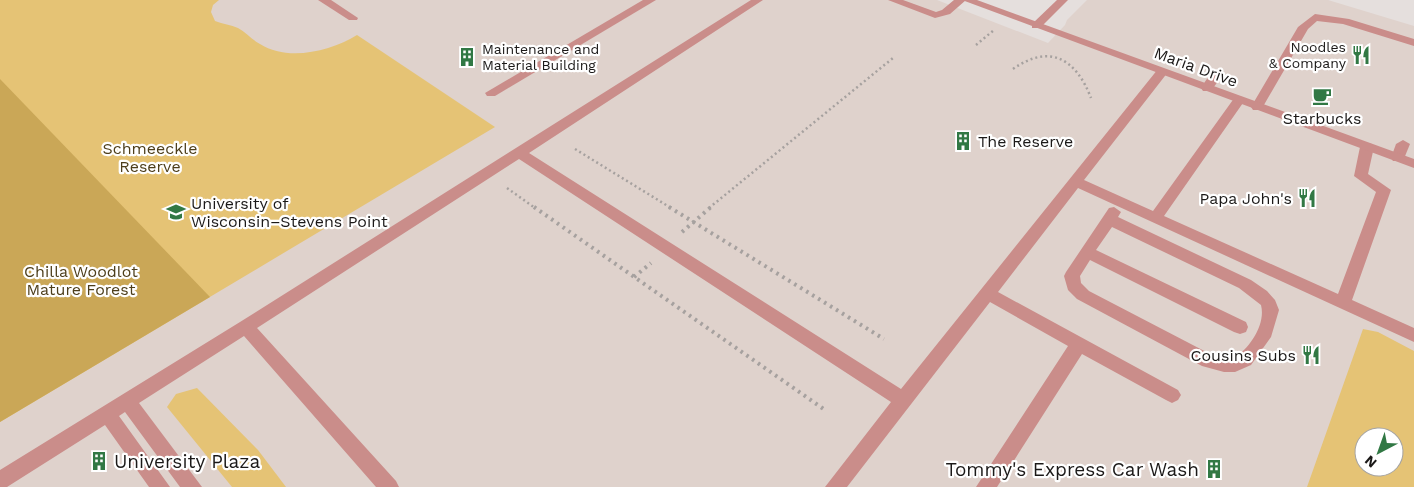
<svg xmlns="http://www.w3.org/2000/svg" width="1414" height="487" font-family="'Work Sans',sans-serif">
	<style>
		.built { fill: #dfd2cc; fill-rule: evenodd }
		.green { fill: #e5c375; fill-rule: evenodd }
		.forest { fill: #caa757 }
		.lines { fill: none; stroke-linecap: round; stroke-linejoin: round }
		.path-far1 { stroke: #a6a19f; stroke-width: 2.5; stroke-dasharray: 2 3; stroke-linecap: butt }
		.path { stroke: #a6a19f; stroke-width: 4; stroke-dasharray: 2.5 4.5; stroke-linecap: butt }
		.service { fill: #ca8d8a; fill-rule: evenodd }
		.minor { fill: #ca8d8a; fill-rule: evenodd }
		.tertiary { fill: #ca8d8a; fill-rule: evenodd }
		.labels { text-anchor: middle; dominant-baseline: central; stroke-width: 4.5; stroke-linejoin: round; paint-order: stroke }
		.far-poi-label { font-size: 14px; fill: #1b1918; stroke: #fff; text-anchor: end }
		.street-label { font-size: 16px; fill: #1b1918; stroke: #fff }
		.poi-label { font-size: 16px; fill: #1b1918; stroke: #fff; text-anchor: start }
		.park-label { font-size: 16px; fill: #4d3e1b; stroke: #fff }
		.near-poi-label { font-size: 19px; fill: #1b1918; stroke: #fff; text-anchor: start }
	</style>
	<rect width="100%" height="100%" fill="#e5dfdd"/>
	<!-- built -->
	<path class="built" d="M0,0h937l111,43 17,-18 2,-5 20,-20h241l86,26v461h-1414zM1364,437h30v30h-30z"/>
	<!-- green -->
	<g class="green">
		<path d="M0,0h219l-6,5 -2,7 4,9c8,3 16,4 23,7 8,4 14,12 22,16 28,18 71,7 97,-9l138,92 -495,295z"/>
		<path d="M1363,329l15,3 36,19v136h-107zM1364,437h30v30h-30z"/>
		<path d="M197,388l61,62 28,37h-54l-65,-80 9,-13z"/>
	</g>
	<!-- forest -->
	<path class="forest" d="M0,79l210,218 -210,125z"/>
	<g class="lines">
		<!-- path-far1 -->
		<g class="path-far1">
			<path d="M976,45l18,-15"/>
			<path d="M1013,69c37,-26 63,-10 78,29"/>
			<path d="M575,149l96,59"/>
			<path d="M507,188l28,20"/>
			<path d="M709,208l184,-150"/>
		</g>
		<!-- path -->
		<g class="path">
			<path d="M534,207l291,203"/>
			<path d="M669,207l215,132"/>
			<path d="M682,232l29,-25"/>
			<path d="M634,277l17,-14"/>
		</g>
		<!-- service -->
		<g class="service">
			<path d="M318,0h13l27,18 -1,2h-8z"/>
			<path d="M643,0h13l-161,96h-8l-2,-3z"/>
			<path d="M751,0h12l-234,153 372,236 257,-320 4,-1 6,4 -84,108 69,31 82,-114h8l2,3 -81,116 174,78 38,-102 -22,-16 6,-29 7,-4 5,1 2,3 -6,27 23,16 -39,110 62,28v14l-336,-154 -80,104 180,98 3,5 -3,5 -6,3 -6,-3 -84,-46 -85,133h-21l92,-141 -78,-44 -143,185h-22l66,-85 -372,-243 -262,169 139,153 3,6h-23l-132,-151 -105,67 63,84h-22l-55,-75 -6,4 51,71h-21l-44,-62 -98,62h-7v-17l240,-148z"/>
			<path d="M888,0h15l33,12 6,-2 12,-10h12l-16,14 -15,4z"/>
			<path d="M1315,14l34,5 65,20v7l-71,-22 -26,-3 -9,8 -47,81h-8l-2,-3 47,-80z"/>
			<path d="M1215,73l6,4 -10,14h-8l-2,-3c4,-6 7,-13 14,-15z"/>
			<path d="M1403,140l7,4 -7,17h-10l-2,-3 5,-14z"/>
			<path d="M1114,207l7,5 -3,5 133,63 16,11 8,9 4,10 -8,27 -20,28 -16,7h-11l-22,-6 -125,-67 -9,-9 -4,-14 2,-4 43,-64zM1112,227l127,61 22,17c5,19 -11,43 -27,53l-22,-3 -123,-64 -8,-8 -1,-7 10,-16 144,72 6,2 6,-2 2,-5 -2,-5 -150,-72z"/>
		</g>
		<!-- minor -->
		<path class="minor" d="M1057,0h11l-28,28h-8v-4z"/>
		<!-- tertiary -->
		<path class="tertiary" d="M962,0h15l437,159v9z"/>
	</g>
	<!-- icons -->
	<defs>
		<g id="restaurant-bare" transform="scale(1.5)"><path d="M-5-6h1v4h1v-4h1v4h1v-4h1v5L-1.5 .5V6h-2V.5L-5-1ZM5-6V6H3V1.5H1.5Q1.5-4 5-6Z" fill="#317844" stroke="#fff" stroke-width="2.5" paint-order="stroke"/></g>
		<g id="building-bare" transform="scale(1.5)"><path d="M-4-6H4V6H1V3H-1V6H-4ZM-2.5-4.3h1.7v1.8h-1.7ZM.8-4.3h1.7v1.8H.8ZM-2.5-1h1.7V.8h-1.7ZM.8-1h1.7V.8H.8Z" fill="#317844" stroke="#fff" stroke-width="2.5" paint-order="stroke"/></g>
		<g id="cafe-bare" transform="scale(1.5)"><path d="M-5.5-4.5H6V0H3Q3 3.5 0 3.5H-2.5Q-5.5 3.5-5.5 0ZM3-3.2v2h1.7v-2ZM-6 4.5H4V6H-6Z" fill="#317844" stroke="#fff" stroke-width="2.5" paint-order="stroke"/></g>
		<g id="university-bare" transform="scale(1.5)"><path d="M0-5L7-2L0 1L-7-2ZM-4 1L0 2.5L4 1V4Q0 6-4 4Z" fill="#317844" stroke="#fff" stroke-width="2.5" paint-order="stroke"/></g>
	</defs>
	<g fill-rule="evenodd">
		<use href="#restaurant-bare" x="1361" y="55"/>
		<use href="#building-bare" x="467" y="57"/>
		<use href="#cafe-bare" x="1322" y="96"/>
		<use href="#building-bare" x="963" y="141"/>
		<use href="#restaurant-bare" x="1307" y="198"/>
		<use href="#university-bare" x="176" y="212"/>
		<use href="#restaurant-bare" x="1311" y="355"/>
		<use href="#building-bare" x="99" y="461"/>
		<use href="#building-bare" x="1214" y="469"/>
	</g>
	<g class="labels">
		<!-- far-poi labels -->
		<g class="far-poi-label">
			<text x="1346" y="47">Noodles<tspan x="1346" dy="16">&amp; Company</tspan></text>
			<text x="482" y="49" text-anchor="start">Maintenance and<tspan x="482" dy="16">Material Building</tspan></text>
		</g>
		<!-- street labels -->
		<g class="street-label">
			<text transform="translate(1196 67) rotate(20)">Maria Drive</text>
		</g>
		<!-- poi labels -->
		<g class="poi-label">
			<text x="1322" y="118" text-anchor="middle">Starbucks</text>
			<text x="978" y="141">The Reserve</text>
			<text x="1292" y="198" text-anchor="end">Papa John's</text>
			<text x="191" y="203">University of<tspan x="191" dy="18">Wisconsin–Stevens Point</tspan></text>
			<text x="1296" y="355" text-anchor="end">Cousins Subs</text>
		</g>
		<!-- park labels -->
		<g class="park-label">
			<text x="150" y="148">Schmeeckle<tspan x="150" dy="18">Reserve</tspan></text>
			<text x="81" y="271">Chilla Woodlot<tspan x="81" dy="18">Mature Forest</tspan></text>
		</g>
		<!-- near-poi labels -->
		<g class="near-poi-label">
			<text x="114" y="461">University Plaza</text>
			<text x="1199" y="469" text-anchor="end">Tommy's Express Car Wash</text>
		</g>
	</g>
	<!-- north arrow -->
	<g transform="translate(1379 452) rotate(221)"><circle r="24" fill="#ffffff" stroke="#a4a3a3"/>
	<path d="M0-4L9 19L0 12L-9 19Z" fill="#317844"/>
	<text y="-8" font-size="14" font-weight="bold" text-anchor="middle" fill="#1b1918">N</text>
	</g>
</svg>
